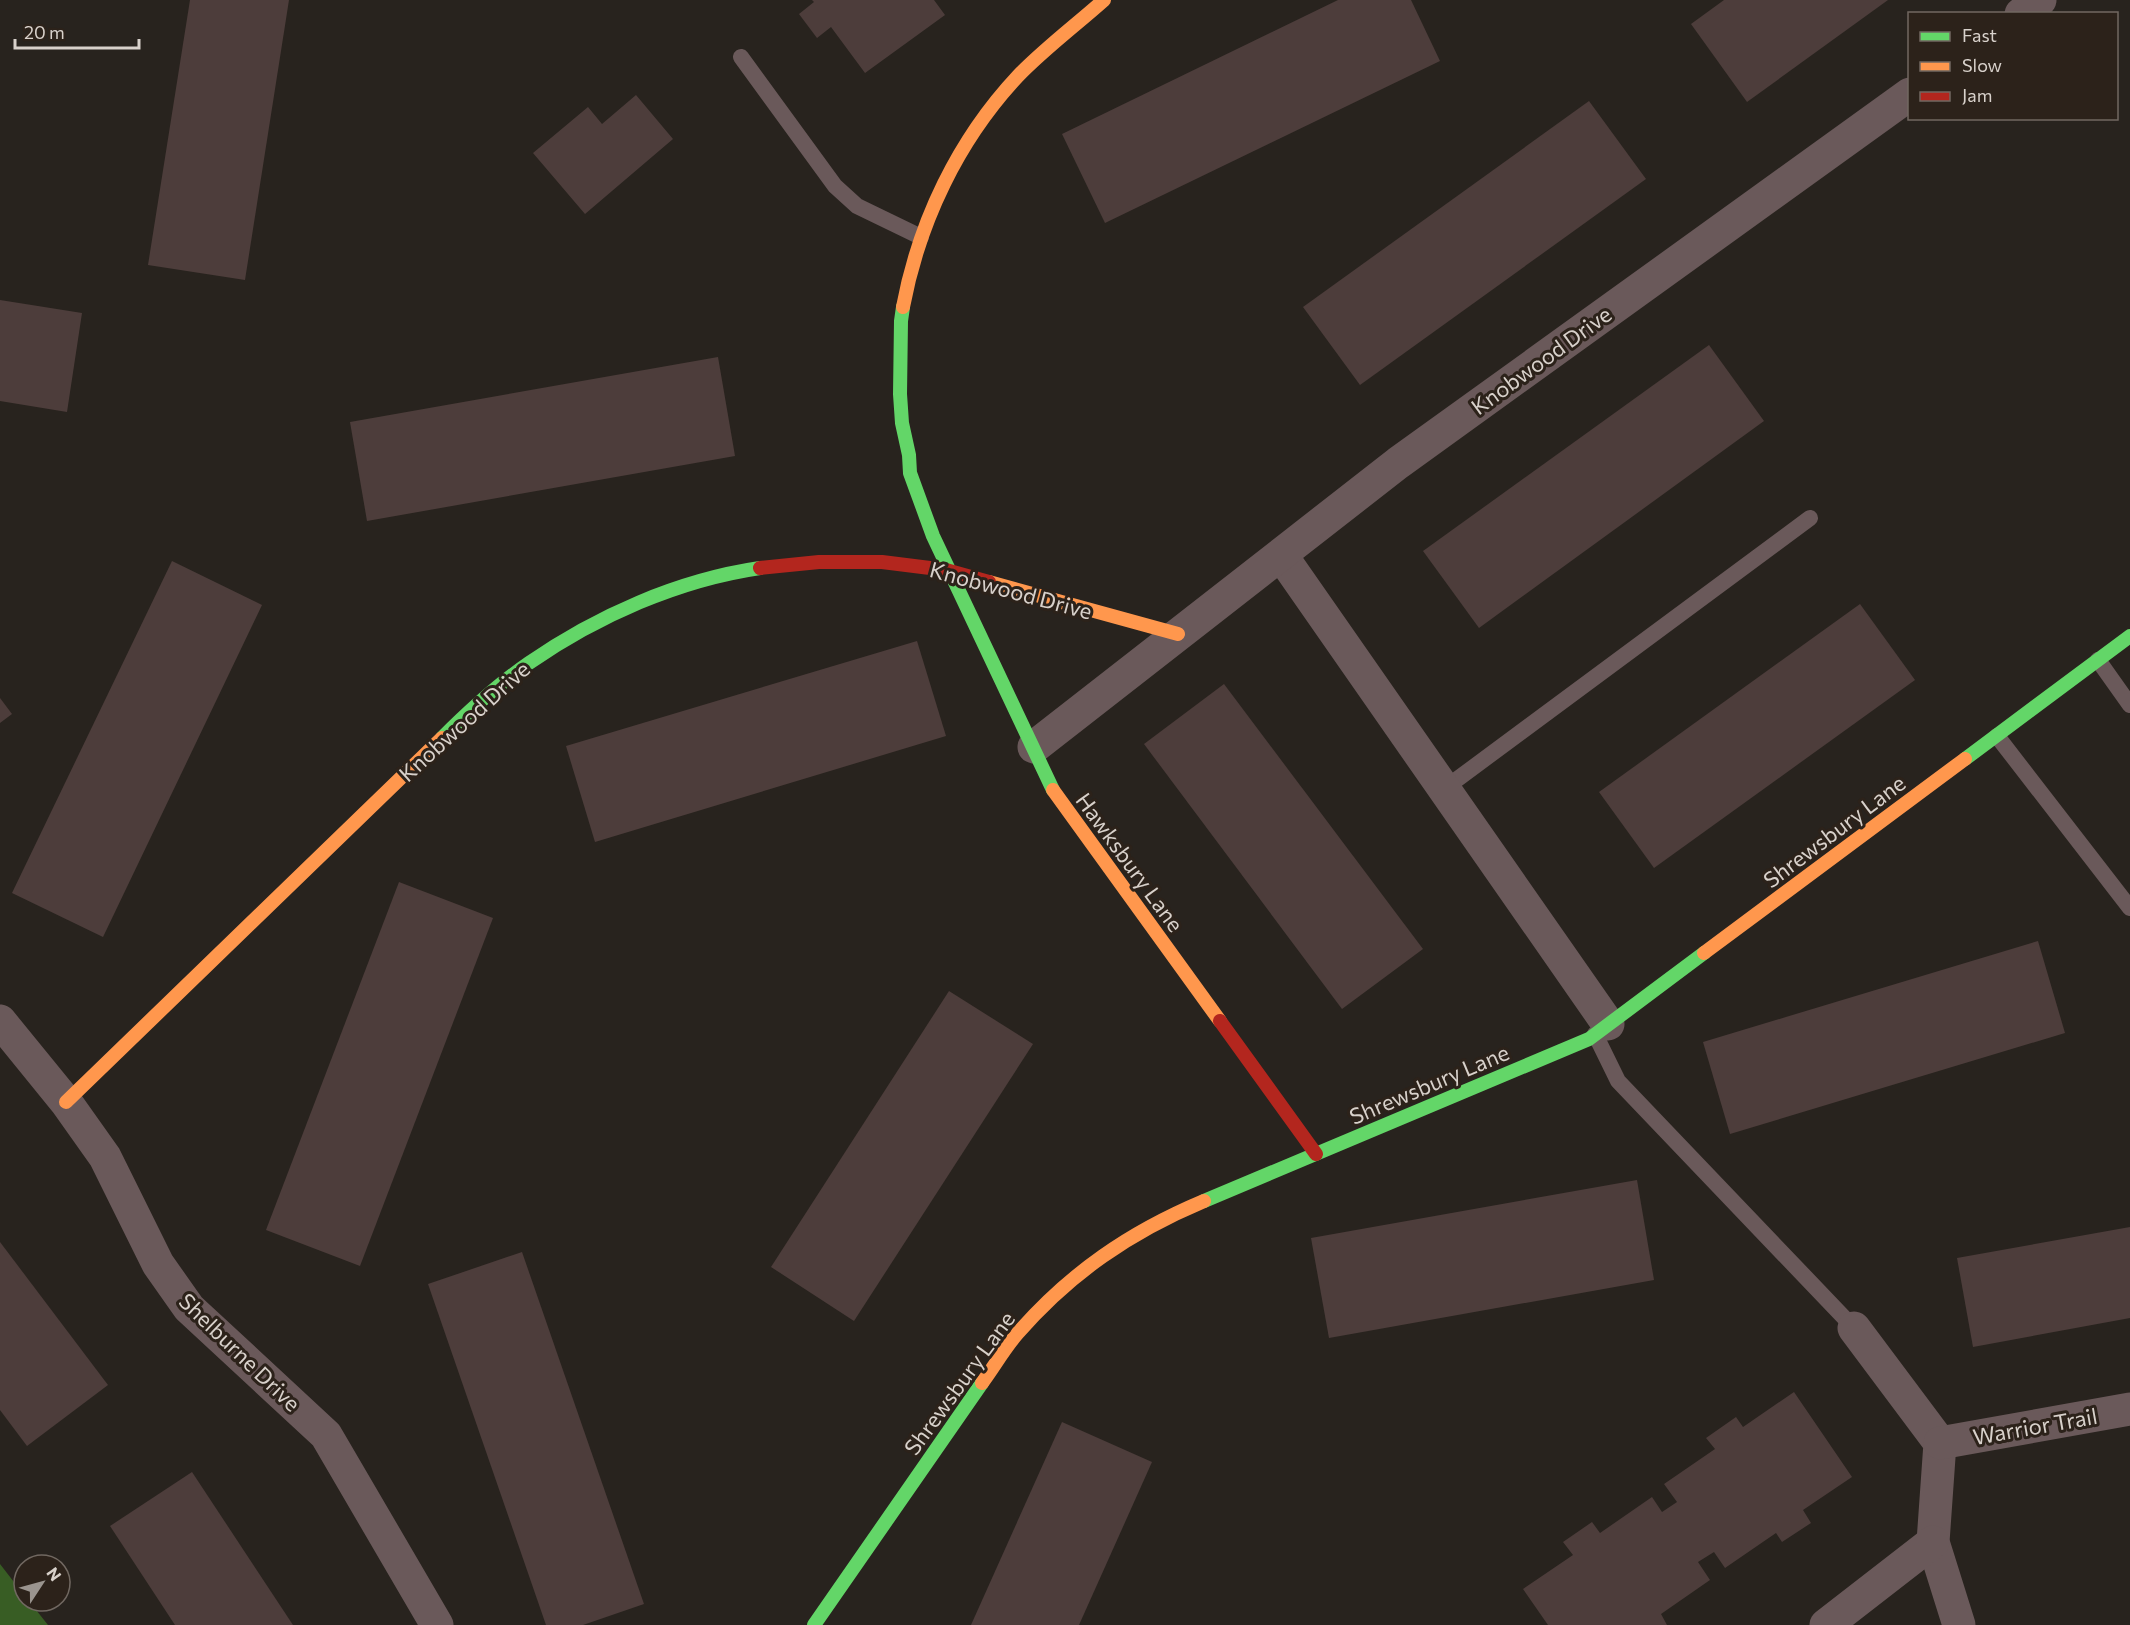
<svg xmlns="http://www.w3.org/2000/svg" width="2130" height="1625" font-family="Commissioner,sans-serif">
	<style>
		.forest { fill: #385d24 }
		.building { fill: #4d3d3b }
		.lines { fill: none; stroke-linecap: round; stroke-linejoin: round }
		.lane { stroke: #6a595a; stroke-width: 16 }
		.street { stroke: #6a595a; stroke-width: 33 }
		.fast { stroke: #63d668; stroke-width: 14 }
		.slow { stroke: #ff974d; stroke-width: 14 }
		.jam { stroke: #b3261e; stroke-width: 14 }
		.labels { text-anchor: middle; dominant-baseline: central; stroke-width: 6; stroke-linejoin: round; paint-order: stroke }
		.street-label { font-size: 22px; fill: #d8d1cb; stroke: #2c221a }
	</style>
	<rect width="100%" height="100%" fill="#28231e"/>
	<!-- forest -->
	<path class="forest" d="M0,1564l24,31v6h5l19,24h-48z"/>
	<!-- building -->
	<g class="building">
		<path d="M190,0h99l-44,280 -97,-15z"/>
		<path d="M812,0h122l11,15 -80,58 -34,-46 -14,11 -18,-24 15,-12z"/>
		<path d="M1338,0h73l29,61 -335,162 -43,-89z"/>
		<path d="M1724,0h164l-141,102 -56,-78z"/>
		<path d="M636,95l37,44 -88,75 -52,-61 55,-46 14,17z"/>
		<path d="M1589,101l57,78 -286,206 -57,-78z"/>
		<path d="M0,300l82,13 -15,99 -67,-11z"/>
		<path d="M1709,345l55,76 -285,207 -56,-77z"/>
		<path d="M718,357l17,99 -368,65 -17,-99z"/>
		<path d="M172,561l90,44 -159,332 -91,-44z"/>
		<path d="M1860,604l55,76 -261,188 -55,-76z"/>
		<path d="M917,641l29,95 -351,106 -29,-96z"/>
		<path d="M1224,684l199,265 -81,60 -198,-265z"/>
		<path d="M0,698l12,16 -12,9z"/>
		<path d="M399,882l94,36 -133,348 -94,-36z"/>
		<path d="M2038,941l27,92 -335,101 -27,-92z"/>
		<path d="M949,991l84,53 -179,277 -83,-54z"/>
		<path d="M1637,1180l17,100 -325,58 -18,-100z"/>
		<path d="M2130,1227v91l-157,29 -16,-89z"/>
		<path d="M0,1242l108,143 -81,61 -27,-36z"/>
		<path d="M522,1252l122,352 -61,21h-37l-118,-341z"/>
		<path d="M1794,1392l58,85 -49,33 8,13 -29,19 -6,-9 -51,35 -11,-16 -16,10 12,18 -49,34 6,11h-119l-25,-36 50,-34 -10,-13 29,-20 8,11 52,-36 10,15 15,-10 -13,-18 51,-35 -9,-11 30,-21 7,10z"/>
		<path d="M1062,1422l90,40 -73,163h-108z"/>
		<path d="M192,1472l101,153h-118l-65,-99z"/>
	</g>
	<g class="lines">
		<!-- lane -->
		<g class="lane">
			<path d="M741,57l94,129 22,20 64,31"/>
			<path d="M2098,660l32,45"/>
			<path d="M1997,736l133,172"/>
			<path d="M1444,789l366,-271"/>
			<path d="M1595,1034l23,47 236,247"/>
		</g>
		<!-- street -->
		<g class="street">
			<path d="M2021,14l19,-14"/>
			<path d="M1281,555l327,469"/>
			<path d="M1034,747l364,-284 512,-369"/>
			<path d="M0,1021l66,81 39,55 53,107 31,44 137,127 111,190"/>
			<path d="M1854,1328l86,115 -7,99 26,83"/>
			<path d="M1940,1443l190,-34"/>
			<path d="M1826,1625l107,-83"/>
		</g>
		<!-- fast -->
		<g class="fast">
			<path d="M903,307l-2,14 -1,73 2,29 7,32 1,18 23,63 120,254"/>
			<path d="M442,738c27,-27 55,-53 87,-75 68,-47 149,-83 231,-95"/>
			<path d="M1965,759l165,-123"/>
			<path d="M1204,1201l385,-162 115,-86"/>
			<path d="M814,1625l168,-242"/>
		</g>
		<!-- slow -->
		<g class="slow">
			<path d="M903,307c16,-85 55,-167 115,-231 26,-27 58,-51 86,-76"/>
			<path d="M989,582l189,52"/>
			<path d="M1053,790l167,231"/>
			<path d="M1704,953l261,-194"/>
			<path d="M66,1102l376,-364"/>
			<path d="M982,1383c12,-16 22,-34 35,-49 53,-61 113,-102 187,-133"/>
		</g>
		<!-- jam -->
		<g class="jam">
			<path d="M760,568l59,-6h63l64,8 43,12"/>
			<path d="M1220,1021l96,133"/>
		</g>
	</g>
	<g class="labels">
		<!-- street labels -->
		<g class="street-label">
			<text transform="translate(1541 360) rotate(-36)">Knobwood Drive</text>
			<text transform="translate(1011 590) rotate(15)">Knobwood Drive</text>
			<text transform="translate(464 721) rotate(-42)">Knobwood Drive</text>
			<text transform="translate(1834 831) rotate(-37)">Shrewsbury Lane</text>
			<text transform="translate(1130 862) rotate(54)">Hawksbury Lane</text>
			<text transform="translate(1429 1084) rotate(-23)">Shrewsbury Lane</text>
			<text transform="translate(240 1352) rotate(44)">Shelburne Drive</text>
			<text transform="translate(959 1383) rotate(-54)">Shrewsbury Lane</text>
			<text transform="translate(2035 1426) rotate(-10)">Warrior Trail</text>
		</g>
	</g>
	<!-- legend -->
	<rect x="1908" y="12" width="210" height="108" fill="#2c221a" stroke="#716861" stroke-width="1.5"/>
	<rect x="1920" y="32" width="30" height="9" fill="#63d668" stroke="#716861" stroke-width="1.5"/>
	<text x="1962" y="42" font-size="18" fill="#d8d1cb">Fast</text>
	<rect x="1920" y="62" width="30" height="9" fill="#ff974d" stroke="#716861" stroke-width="1.5"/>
	<text x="1962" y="72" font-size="18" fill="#d8d1cb">Slow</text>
	<rect x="1920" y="92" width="30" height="9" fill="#b3261e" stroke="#716861" stroke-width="1.5"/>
	<text x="1962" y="102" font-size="18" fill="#d8d1cb">Jam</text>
	<!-- north arrow -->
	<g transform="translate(42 1583) rotate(54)"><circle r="28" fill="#2c221a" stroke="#716861" stroke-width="1.5"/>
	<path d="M0-4.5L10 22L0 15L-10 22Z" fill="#9a948e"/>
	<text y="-9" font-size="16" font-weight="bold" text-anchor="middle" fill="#d8d1cb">N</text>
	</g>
	<!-- scale -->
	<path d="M15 39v9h124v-9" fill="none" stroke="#d8d1cb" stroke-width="3"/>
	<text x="24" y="39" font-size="18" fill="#d8d1cb" stroke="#2c221a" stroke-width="4.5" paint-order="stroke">20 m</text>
</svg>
